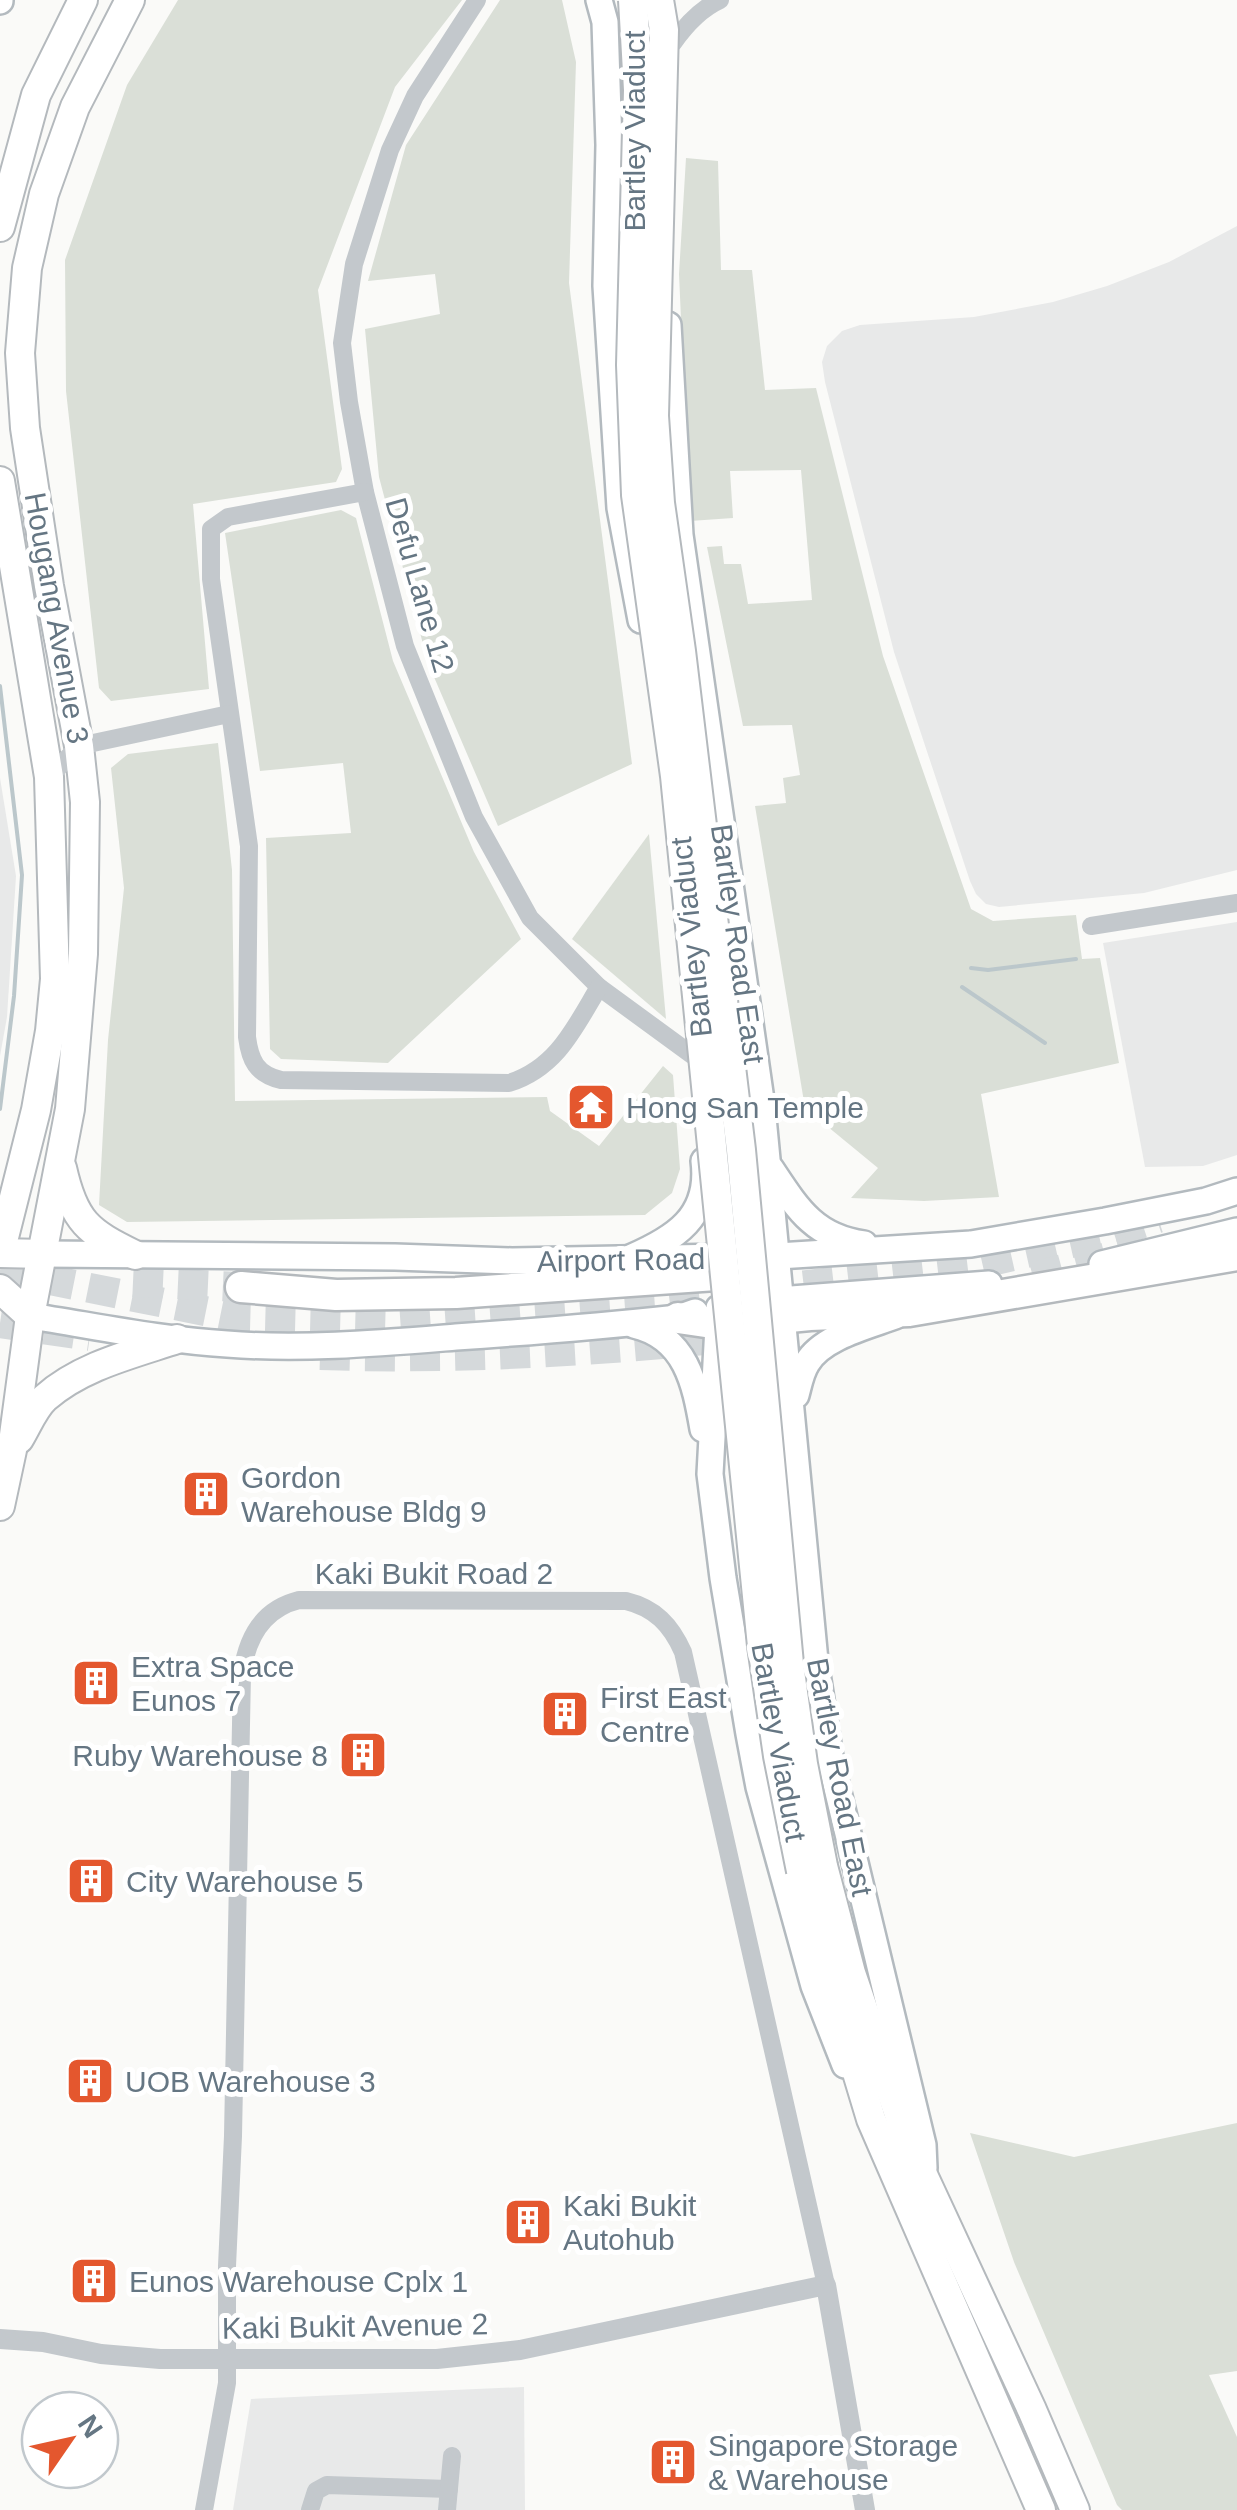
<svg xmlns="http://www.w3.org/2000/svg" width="1237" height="2510" font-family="Arial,sans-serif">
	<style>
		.built { fill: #e8e9e9 }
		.green { fill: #dadfd7 }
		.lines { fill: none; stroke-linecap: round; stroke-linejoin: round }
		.stream { stroke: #bbc7cb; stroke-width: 4 }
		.motorway-tunnel { stroke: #d5d9db; stroke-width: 30; stroke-dasharray: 30 15; stroke-linecap: butt }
		.secondary-casing { stroke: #b3babf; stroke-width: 30 }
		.primary-casing { stroke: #b5babe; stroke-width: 32 }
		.trunk-casing { stroke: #b4b9bd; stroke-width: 32 }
		.motorway-casing { stroke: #b4b9bd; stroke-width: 35 }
		.minor { stroke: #c3c8cc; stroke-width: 18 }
		.tertiary { stroke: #c3c8cc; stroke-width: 20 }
		.secondary { stroke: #fff; stroke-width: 25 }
		.primary { stroke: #fff; stroke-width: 28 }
		.trunk { stroke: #fff; stroke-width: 28 }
		.motorway { stroke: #fff; stroke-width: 30 }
		.trunk-bridge-casing { stroke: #b4b9bd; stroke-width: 32; stroke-linecap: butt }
		.trunk-bridge { stroke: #fff; stroke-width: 28 }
		.labels { text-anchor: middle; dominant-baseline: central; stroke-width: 10; stroke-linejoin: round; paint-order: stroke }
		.street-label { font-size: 30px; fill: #657683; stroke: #fff }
		.poi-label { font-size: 30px; fill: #657683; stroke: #fff; text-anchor: start }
	</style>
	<rect width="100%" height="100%" fill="#fafaf8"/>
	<!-- built -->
	<g class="built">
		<path d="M1237,226v644l-93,23 -145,14 -13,-3 -10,-10 -6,-13 -76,-229 -69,-270 -3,-20 5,-16 15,-15 18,-6 114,-8 79,-15 54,-16 62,-24z"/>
		<path d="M0,778l16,98 -9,141 -7,39z"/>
		<path d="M1237,922v233l-34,11 -58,1 -42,-224z"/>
		<path d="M524,2387l1,123h-292l18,-111z"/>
	</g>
	<!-- green -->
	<g class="green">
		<path d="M178,0h284l-67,87 -77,203 24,179 -6,13 -143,22 16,185 -98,12 -12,-13 -33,-297 -1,-131 62,-175z"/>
		<path d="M500,0h62l14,62 -7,221 63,481 -134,62 -70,-163 -49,-186 -14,-148 75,-15 -5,-40 -67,7 38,-136z"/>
		<path d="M686,158l32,3 3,109h31l13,120 51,-2 67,268 88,253 22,12 83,-6 6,44 18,-1 19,105 -138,31 18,103 -75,4 -73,-3 27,-30 -73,-60 -50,-302 31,-3 -3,-25 17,-3 -8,-50 -49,1 -36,-179 15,-1 2,18h17l7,40 64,-4 -11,-130 -71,1 3,47 -43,3 -11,-247z"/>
		<path d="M341,510l15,8 37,143 81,191 47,87 -133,124 -107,-4 -11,-10 -4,-211 85,-5 -8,-70 -83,8 -35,-238z"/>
		<path d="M218,743l14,127 3,231 312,-4 3,14 49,35 64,-80 10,9 7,94 -8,24 -27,22 -518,7 -28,-17 9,-165 16,-152 -13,-120 17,-14z"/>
		<path d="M649,834l17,185 -94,-80z"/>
		<path d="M1237,2123v248l-28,4 28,62v73h-115l-5,-5 -103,-243 -44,-129 104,24z"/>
	</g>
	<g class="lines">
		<!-- stream -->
		<g class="stream">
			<path d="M0,686l22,189 -8,121 -14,113"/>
			<path d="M971,968l17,2 88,-11"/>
			<path d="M962,987l83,56"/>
		</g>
		<!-- motorway-tunnel -->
		<g class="motorway-tunnel">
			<path d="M0,1270l235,47 153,4 273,-19 308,-36 138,-31 51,-17"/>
			<path d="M1033,1277l96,-26"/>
			<path d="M133,1282l108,5"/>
			<path d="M0,1323l90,13"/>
			<path d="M320,1355c141,5 284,-4 424,-19"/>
		</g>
		<!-- secondary casing -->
		<g class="secondary-casing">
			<g id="secondary">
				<path d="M599,0l6,22 4,123 -3,141 14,222 21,112"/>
				<path d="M0,1v-1"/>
				<path d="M668,325l12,210 82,572 53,554 16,102 92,382 1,23"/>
				<path d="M771,1169c26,39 43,68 93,75"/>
				<path d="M44,1254l351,3 117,4 266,-5 193,-12 134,-23 101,-20 31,-10"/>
				<path d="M630,1258c44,-19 81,-41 74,-97"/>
				<path d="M1102,1264l135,-33"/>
				<path d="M765,1301l224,-17"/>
				<path d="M719,1308l-9,166 13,104 26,156 10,53 55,199 31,79"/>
				<path d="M30,1316c65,10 131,24 197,28 75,6 154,-1 229,-7 74,-5 148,-11 222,-19l17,-6"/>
				<path d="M634,1325c52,12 61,58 69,104"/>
				<path d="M796,1395c3,-11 5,-23 11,-32 15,-26 61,-37 88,-47"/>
			</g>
		</g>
		<!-- primary casing -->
		<g class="primary-casing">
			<g id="primary">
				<path d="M0,1253l44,1"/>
				<path d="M0,1289l30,27"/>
			</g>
		</g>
		<!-- trunk casing -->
		<g class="trunk-casing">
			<g id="trunk">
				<path d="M0,227l36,-132 47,-95"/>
				<path d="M0,481l49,296 6,202 -5,52 -14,79 -36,143"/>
				<path d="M62,1168c12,54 26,64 73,87"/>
				<path d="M19,1439c8,-13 15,-31 26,-41 36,-32 87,-44 132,-59"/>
				<path d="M0,1506l12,-56 18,-134 40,-207 13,-155 2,-152 -6,-56 -30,-160 -24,-158 -5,-75 7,-85 17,-74 31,-87 55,-107"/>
				<path d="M823,1866l28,107 59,174 122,263 43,100"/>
				<path d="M801,1871l29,112 41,136 170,391"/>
			</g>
		</g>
		<!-- motorway casing -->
		<g class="motorway-casing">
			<g id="motorway">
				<path d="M241,1287l95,8 120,-2 260,-18 66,24"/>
				<path d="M678,1318l41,6 91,-9 99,-4 328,-56"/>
			</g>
		</g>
		<!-- minor -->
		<g class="minor">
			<path d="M477,0l-62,96 -25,54 -36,114 -12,79 7,59 16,90 40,154 69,171 56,101 69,69 93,68"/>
			<path d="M673,43c12,-17 27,-34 47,-43"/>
			<path d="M365,492l-137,25 -17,12v50l38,267 -2,191c3,23 9,37 34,43l228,3c48,-15 66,-56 90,-96"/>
			<path d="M49,777l30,-31 150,-32"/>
			<path d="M1091,926l146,-23"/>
			<path d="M204,2510l23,-127v-117l6,-130 9,-463c5,-36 21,-64 57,-73l327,1c29,7 45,24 57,51l143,633"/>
			<path d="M310,2510l6,-19 11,-6 122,4"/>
			<path d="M447,2510l5,-54"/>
		</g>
		<!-- tertiary -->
		<path class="tertiary" d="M0,2339l43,3 58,12 59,5h277l83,-9 306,-65 39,225"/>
		<!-- secondary -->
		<use href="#secondary" class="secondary"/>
		<!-- primary -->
		<use href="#primary" class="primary"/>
		<!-- trunk -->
		<use href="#trunk" class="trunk"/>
		<!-- motorway -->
		<use href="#motorway" class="motorway"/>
		<!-- trunk-bridge casing -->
		<g class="trunk-bridge-casing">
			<g id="trunk-bridge">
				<path d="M633,0l5,90 -7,275 5,130 39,281 87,870 16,110 23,115"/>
				<path d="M659,0l5,30 -10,386 6,87 21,148 60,499 48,514 14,100 20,102"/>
			</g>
		</g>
		<!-- trunk-bridge -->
		<use href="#trunk-bridge" class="trunk-bridge"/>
	</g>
	<!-- icons -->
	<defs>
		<g id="temple-square" transform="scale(2.5)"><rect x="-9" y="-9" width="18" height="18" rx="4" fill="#e4572e" stroke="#fff"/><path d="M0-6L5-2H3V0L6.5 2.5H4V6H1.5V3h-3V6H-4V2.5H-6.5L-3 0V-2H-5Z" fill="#fff"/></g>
		<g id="building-square" transform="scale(2.5)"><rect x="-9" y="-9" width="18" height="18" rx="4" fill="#e4572e" stroke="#fff"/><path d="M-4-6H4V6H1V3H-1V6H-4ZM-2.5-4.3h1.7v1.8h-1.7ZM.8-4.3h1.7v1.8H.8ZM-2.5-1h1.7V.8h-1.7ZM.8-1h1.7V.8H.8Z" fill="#fff"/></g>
	</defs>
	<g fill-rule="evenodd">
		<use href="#temple-square" x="591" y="1107"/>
		<use href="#building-square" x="206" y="1494"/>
		<use href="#building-square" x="96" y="1683"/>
		<use href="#building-square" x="565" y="1714"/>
		<use href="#building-square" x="363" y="1755"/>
		<use href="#building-square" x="91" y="1881"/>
		<use href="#building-square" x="90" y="2081"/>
		<use href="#building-square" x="528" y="2222"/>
		<use href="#building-square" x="94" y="2281"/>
		<use href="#building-square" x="673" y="2462"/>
	</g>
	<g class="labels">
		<!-- street labels -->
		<g class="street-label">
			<text transform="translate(634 131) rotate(-90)">Bartley Viaduct</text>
			<text transform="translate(420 585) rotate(74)">Defu Lane 12</text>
			<text transform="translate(57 618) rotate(80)">Hougang Avenue 3</text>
			<text transform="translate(691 937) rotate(-96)">Bartley Viaduct</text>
			<text transform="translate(738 944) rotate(82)">Bartley Road East</text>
			<text transform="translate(621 1260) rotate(-1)">Airport Road</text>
			<text x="434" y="1573">Kaki Bukit Road 2</text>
			<text transform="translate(779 1742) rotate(80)">Bartley Viaduct</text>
			<text transform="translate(840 1777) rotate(79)">Bartley Road East</text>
			<text transform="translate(355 2326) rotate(-1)">Kaki Bukit Avenue 2</text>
		</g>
		<!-- poi labels -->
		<g class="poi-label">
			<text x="626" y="1107">Hong San Temple</text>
			<text x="241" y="1477">Gordon<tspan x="241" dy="34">Warehouse Bldg 9</tspan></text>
			<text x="131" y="1666">Extra Space<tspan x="131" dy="34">Eunos 7</tspan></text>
			<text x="600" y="1697">First East<tspan x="600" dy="34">Centre</tspan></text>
			<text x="328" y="1755" text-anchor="end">Ruby Warehouse 8</text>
			<text x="126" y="1881">City Warehouse 5</text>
			<text x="125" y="2081">UOB Warehouse 3</text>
			<text x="563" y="2205">Kaki Bukit<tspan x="563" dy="34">Autohub</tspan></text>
			<text x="129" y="2281">Eunos Warehouse Cplx 1</text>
			<text x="708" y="2445">Singapore Storage<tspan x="708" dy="34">&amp; Warehouse</tspan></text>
		</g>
	</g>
	<!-- north arrow -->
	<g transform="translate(70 2440) rotate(56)"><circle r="48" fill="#ffffff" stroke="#c1c8cd" stroke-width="2.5"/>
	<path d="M0-8L18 38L0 25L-18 38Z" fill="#e4572e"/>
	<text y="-15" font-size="28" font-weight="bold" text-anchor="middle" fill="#657683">N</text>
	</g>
</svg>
